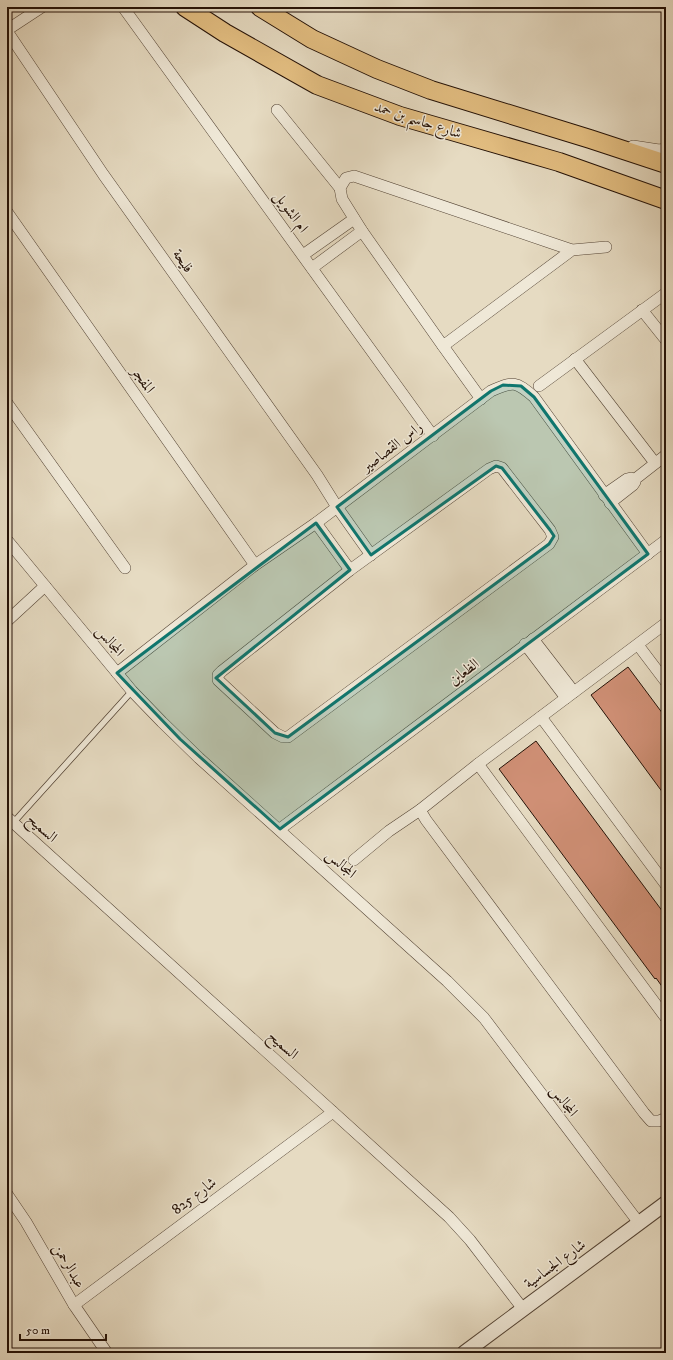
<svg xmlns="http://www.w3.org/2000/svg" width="673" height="1360" font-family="'IM FELL DW Pica',Amiri,serif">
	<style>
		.building { fill: #cf8f75; stroke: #241106 }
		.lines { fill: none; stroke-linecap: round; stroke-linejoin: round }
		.service-casing { stroke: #544435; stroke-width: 7 }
		.minor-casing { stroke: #544435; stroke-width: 12 }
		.tertiary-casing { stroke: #544435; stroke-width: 16 }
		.primary-casing { stroke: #241106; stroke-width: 20 }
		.service { stroke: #efe8d7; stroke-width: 5.5 }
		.minor { stroke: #efe8d7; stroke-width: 11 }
		.tertiary { stroke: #efe8d7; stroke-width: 14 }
		.primary { stroke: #e3be81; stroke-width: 18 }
		.marked { fill: #0f766e; fill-opacity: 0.2; stroke: #0f766e; stroke-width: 3; stroke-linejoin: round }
		.labels { text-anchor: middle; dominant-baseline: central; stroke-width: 3; stroke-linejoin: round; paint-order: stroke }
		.street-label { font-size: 15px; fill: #241106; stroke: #efe8d7 }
	</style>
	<rect width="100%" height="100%" fill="#e6dbc2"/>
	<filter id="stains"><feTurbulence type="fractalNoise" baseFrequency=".005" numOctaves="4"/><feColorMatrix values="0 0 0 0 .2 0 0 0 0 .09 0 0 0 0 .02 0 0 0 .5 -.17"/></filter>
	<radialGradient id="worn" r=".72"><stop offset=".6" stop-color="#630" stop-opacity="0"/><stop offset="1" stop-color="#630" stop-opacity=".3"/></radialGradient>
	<!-- building -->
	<g class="building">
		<path d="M628,667l38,51v79l-75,-102z"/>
		<path d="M536,741l130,175v76l-10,-14 -1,1 -156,-210z"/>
	</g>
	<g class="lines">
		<!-- service casing -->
		<g class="service-casing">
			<path id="service" d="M13,823l119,-132"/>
		</g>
		<!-- minor casing -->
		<g class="minor-casing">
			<g id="minor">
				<path d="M123,7l310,429"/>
				<path d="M7,30l35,-23"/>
				<path d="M7,31l96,143 214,301 20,32 34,48"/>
				<path d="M277,110l63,78"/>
				<path d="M633,146l26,4 7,-1"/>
				<path d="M7,212l248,353"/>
				<path d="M572,250l-129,96 -81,-115 -20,-32 -2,-11 6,-10 8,-2 218,74 34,-3"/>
				<path d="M303,255l51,-36"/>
				<path d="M312,268l50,-37"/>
				<path d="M642,310l24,30"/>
				<path d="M443,346l38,53"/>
				<path d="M575,359l80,104"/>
				<path d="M539,386l127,-93"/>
				<path d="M7,403l118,165"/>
				<path d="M496,466l6,2 48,62 3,7 -4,7 -261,193h-5l-8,-4 -57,-53v-5l4,-4 128,-101 139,-101z"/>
				<path d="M604,495l23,-16 4,-1 3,2"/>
				<path d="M610,503l23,-18 2,-3 -1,-2 32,-25"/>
				<path d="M316,523l34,47"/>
				<path d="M7,540l125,151 30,31 37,36 248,223 37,37 155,205"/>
				<path d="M7,621l38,-35"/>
				<path d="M666,623l-188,141 -58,46 6,10 218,293 7,8h8l7,-3"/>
				<path d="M533,639l41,53"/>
				<path d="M525,644l41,54"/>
				<path d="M638,645l28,37"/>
				<path d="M117,673l138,-108 61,-42 175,-132c22,-10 25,-10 43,6l114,157"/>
				<path d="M541,717l125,168"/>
				<path d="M478,764l188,254"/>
				<path d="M7,817l442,400 21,23 53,69"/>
				<path d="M280,829l386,-289"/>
				<path d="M354,860l35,-29 31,-21"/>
				<path d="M7,1194l19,28 48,83 33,48"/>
				<path d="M74,1305l259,-193"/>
			</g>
		</g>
		<!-- tertiary casing -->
		<g class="tertiary-casing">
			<path id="tertiary" d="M464,1353l202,-150"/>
		</g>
		<!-- primary casing -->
		<g class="primary-casing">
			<g id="primary">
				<path d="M185,7l40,26 92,52 83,31 159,46 107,38"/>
				<path d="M260,7l52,32 65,30 54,21 159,49 76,25"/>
			</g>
		</g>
		<!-- service -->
		<use href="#service" class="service"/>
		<!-- minor -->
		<use href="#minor" class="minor"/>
		<!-- tertiary -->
		<use href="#tertiary" class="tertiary"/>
		<!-- primary -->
		<use href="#primary" class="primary"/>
	</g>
	<!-- marked area -->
	<path class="marked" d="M503,385l18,1 13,11 114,157 -368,275 -100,-90 -63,-66 199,-150 34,47 -134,108 59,55 13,4 261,-193 5,-8 -4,-6 -48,-62 -6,-2 -125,89 -34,-48 154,-116z"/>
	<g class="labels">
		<!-- street labels -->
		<g class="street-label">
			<text transform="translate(418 120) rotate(18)">شارع جاسم بن حمد</text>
			<text transform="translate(291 212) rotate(54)">ام الشويل</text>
			<text transform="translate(183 261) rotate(55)">فليحة</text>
			<text transform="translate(143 380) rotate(55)">المفجر</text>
			<text transform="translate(392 447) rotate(-37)">راس القصاصير</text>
			<text transform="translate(110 641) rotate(50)">المجالس</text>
			<text transform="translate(464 672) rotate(-37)">الظعاين</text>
			<text transform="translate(42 828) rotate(42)">السميح</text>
			<text transform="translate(341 864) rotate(42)">المجالس</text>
			<text transform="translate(283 1045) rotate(42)">السميح</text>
			<text transform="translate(564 1101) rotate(53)">المجالس</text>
			<text transform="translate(194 1196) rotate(-37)">شارع 825</text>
			<text transform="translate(555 1264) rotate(-36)">شارع الجساسية</text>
			<text transform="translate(69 1266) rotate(60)">عبدالرحمن</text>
		</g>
	</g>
	<!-- margin -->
	<rect width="673" height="1360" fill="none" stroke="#e6dbc2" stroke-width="24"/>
	<rect x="8" y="8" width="657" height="1344" fill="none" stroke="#241106" stroke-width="2"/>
	<rect x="12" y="12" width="649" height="1336" fill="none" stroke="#241106"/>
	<!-- scale -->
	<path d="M20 1334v6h86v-6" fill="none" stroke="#241106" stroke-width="2"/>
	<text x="26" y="1334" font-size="12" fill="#241106" stroke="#efe8d7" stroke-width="3" paint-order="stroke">50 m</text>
	<rect width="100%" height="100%" filter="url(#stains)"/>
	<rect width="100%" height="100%" fill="url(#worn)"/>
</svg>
